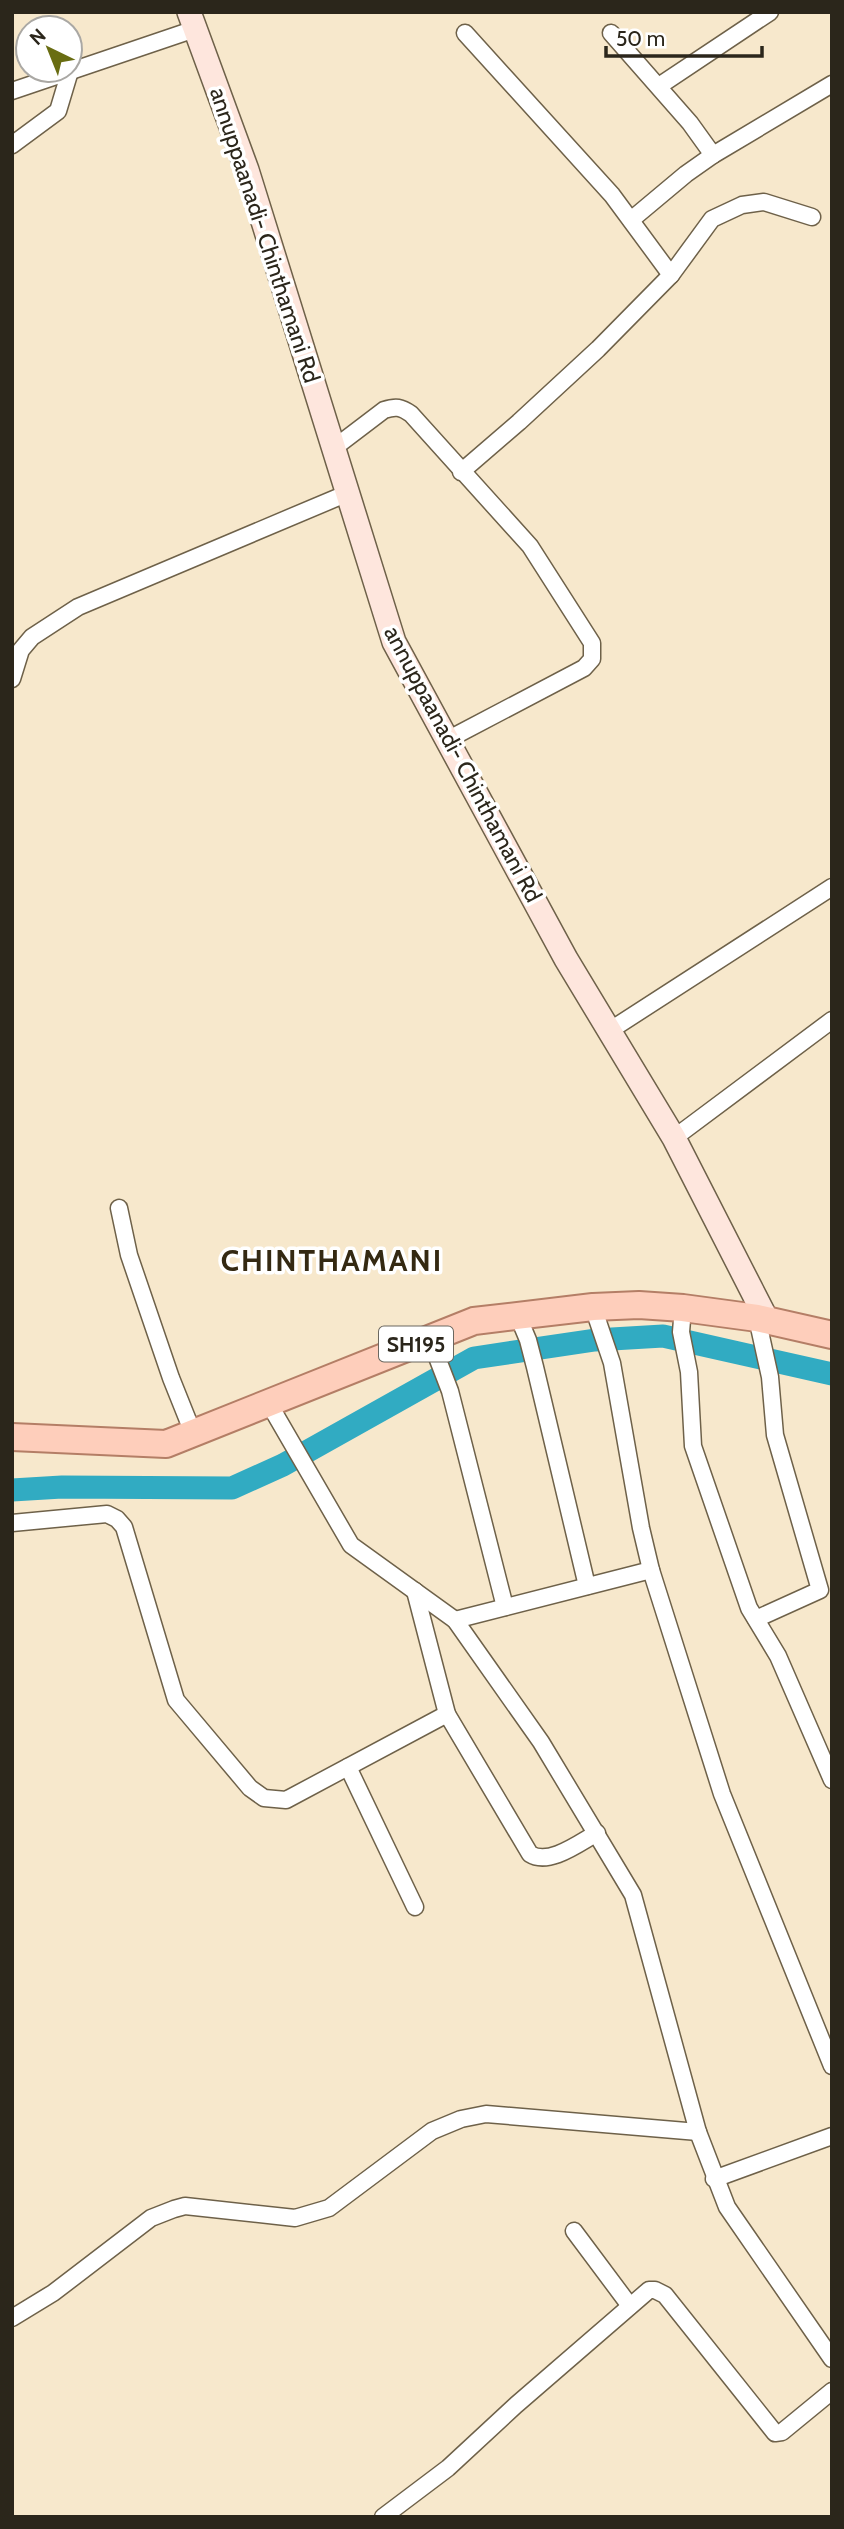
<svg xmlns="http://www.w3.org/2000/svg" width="844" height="2529" font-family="Cabin,sans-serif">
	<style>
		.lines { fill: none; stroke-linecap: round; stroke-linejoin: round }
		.canal { stroke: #31abc2; stroke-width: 23 }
		.street-casing { stroke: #6e6149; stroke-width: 19 }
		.secondary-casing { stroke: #6e6149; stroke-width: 26 }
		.primary-casing { stroke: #b47e66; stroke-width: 30 }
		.street { stroke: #fff; stroke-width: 16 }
		.secondary { stroke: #fee6dd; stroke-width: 23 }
		.primary { stroke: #fecebb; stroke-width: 26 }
		.labels { text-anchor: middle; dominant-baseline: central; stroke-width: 7; stroke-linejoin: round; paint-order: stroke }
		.shield { fill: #fff; stroke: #6b675f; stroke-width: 2 }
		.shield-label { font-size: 21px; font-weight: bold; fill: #2b261b }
		.street-label { font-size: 23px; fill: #2b261b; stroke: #fff }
		.district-label { font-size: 30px; font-weight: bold; letter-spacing: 2px; fill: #342912; stroke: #fff }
	</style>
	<rect width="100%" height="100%" fill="#f7e8cc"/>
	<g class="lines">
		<!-- canal -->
		<path class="canal" d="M12,1490l50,-3 170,1 51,-23 191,-107 121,-18 68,-4 169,38"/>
		<!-- street casing -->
		<g class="street-casing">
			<g id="street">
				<path d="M465,33l147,162 59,80"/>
				<path d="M611,33l79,90 23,32"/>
				<path d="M659,86l111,-74"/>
				<path d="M12,91l183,-62"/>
				<path d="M12,145l46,-34 12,-40"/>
				<path d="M631,220l55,-46 27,-19 119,-71"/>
				<path d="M334,448l50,-38c12,-4 17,-3 27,4l119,132 62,97v16l-8,9 -137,72"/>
				<path d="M461,472l58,-50 79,-73 73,-74 41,-56 30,-14 22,-3 48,15"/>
				<path d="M12,679l9,-29 11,-13 46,-30 270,-114"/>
				<path d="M609,1031l223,-144"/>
				<path d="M674,1138l158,-118"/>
				<path d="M119,1208l10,47 42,123 22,55"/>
				<path d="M683,1308l-2,24 8,40 4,74 56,162 29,48 54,124"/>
				<path d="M518,1316l10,24 7,27 52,219"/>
				<path d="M430,1339l20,52 55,216"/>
				<path d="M268,1402l83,143 104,75 86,122 92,153 65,237 29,75 105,152"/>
				<path d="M12,1523l95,-9 10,5 7,8 52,173 74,88 14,10 22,2 161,-86"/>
				<path d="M651,1570l71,224 110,272"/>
				<path d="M415,1591l32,123 83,140c19,12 49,-11 67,-21"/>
				<path d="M756,1619l64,-29 -45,-155 -5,-58 -13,-59"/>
				<path d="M455,1620l196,-50 -10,-42 -29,-165 -19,-56"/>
				<path d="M348,1767l67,140"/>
				<path d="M714,2179l118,-43"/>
				<path d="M574,2231l56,75"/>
				<path d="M12,2318l41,-25 98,-75 23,-9 11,-3 110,12 34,-10 103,-77 29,-12 25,-5 212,18"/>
				<path d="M383,2517l65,-49 68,-63 133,-115h6l10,5 110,138 7,-1 50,-41"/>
			</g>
		</g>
		<!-- secondary casing -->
		<g class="secondary-casing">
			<path id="secondary" d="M189,12l58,158 147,472 172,317 108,179 93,182"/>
		</g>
		<!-- primary casing -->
		<g class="primary-casing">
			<path id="primary" d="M12,1437l154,7 308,-123 119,-14 46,-2 44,3 74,10 75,17"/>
		</g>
		<!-- street -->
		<use href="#street" class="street"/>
		<!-- secondary -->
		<use href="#secondary" class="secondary"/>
		<!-- primary -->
		<use href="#primary" class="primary"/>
	</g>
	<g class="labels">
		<!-- shield labels -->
		<rect class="shield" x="379" y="1326.5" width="74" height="35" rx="5"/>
		<g class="shield-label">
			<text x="416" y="1344">SH195</text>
		</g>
		<!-- street labels -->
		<g class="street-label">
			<text transform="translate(265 235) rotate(72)">annuppaanadi- Chinthamani Rd</text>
			<text transform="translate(463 764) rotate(62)">annuppaanadi- Chinthamani Rd</text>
		</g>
		<!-- district labels -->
		<g class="district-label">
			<text x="332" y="1260">CHINTHAMANI</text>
		</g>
	</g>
	<!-- border -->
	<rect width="844" height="2529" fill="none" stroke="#2b261b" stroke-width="28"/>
	<!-- north arrow -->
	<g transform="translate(49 49) rotate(317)"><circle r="33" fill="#ffffff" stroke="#aaa8a4" stroke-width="2"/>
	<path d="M0-5L12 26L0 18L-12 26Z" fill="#696d12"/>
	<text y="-10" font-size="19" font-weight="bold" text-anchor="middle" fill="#2b261b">N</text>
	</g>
	<!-- scale -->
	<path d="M606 46v10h156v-10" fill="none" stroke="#2b261b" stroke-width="3.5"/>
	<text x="616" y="46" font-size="21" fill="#2b261b" stroke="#ffffff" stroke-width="5" paint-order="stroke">50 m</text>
</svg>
